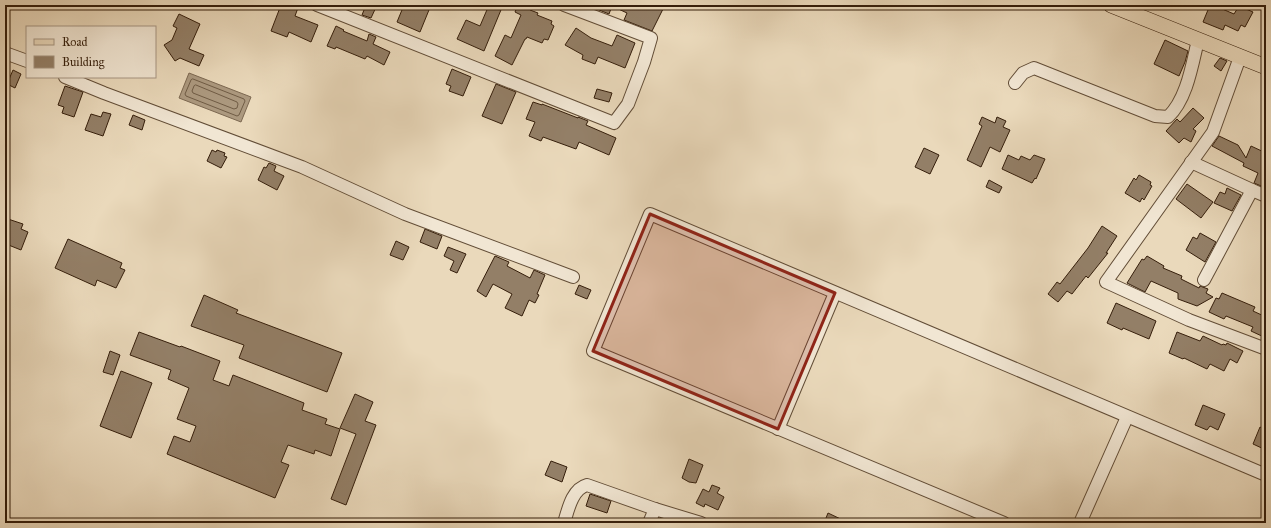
<svg xmlns="http://www.w3.org/2000/svg" width="1271" height="528" font-family="'IM FELL Great Primer',serif">
	<style>
		.water { fill: #ac997f; stroke: #7c6851 }
		.lines { fill: none; stroke-linecap: round; stroke-linejoin: round }
		.shore { stroke: #705c45; stroke-width: 1 }
		.building { fill: #937f67; stroke: #351e0b }
		.minor-casing { stroke: #624d37; stroke-width: 14 }
		.major-casing { stroke: #351e0b; stroke-width: 16 }
		.minor { stroke: #f1e6d3; stroke-width: 12 }
		.major { stroke: #ead9bb; stroke-width: 15 }
		.marked { fill: #8f2418; fill-opacity: 0.2; stroke: #8f2418; stroke-width: 3; stroke-linejoin: round }
	</style>
	<rect width="100%" height="100%" fill="#ead9bb"/>
	<filter id="stains"><feTurbulence type="fractalNoise" baseFrequency=".005" numOctaves="4"/><feColorMatrix values="0 0 0 0 .2 0 0 0 0 .09 0 0 0 0 .02 0 0 0 .5 -.17"/></filter>
	<radialGradient id="worn" r=".72"><stop offset=".6" stop-color="#630" stop-opacity="0"/><stop offset="1" stop-color="#630" stop-opacity=".3"/></radialGradient>
	<!-- water -->
	<path class="water" d="M189,73l62,24 -10,25 -62,-24z"/>
	<g class="lines">
		<!-- shore -->
		<g class="shore">
			<path d="M193,79l51,20 1,2 -6,14 -2,1 -51,-20 -1,-2 6,-14z"/>
			<path d="M196,85l41,17 1,2 -1,4 -3,1 -41,-16 -1,-2 2,-5z"/>
		</g>
	</g>
	<!-- building -->
	<g class="building">
		<path d="M281,5h18l-4,11 23,9 -7,17 -22,-10 -2,5 -16,-6z"/>
		<path d="M366,5h11l-6,13 -9,-3z"/>
		<path d="M404,5h27l-11,27 -23,-10z"/>
		<path d="M489,5h14l-19,46 -27,-12 9,-19 14,6z"/>
		<path d="M518,5h9l4,2 -1,3 8,3 -1,2 15,6 -1,3 3,2 -6,14 -4,-1 -2,4 -15,-6 -1,2h-1l-13,26 -17,-9 10,-21 6,3 10,-23 -6,-3z"/>
		<path d="M587,5h46l8,4 2,-4h22l-13,26 -28,-11 3,-7 -15,-7 -3,8z"/>
		<path d="M1210,5h3l21,9 5,-8 14,6 -8,15 -4,-2 -3,6 -13,-6 -2,5 -20,-8z"/>
		<path d="M179,14l21,10 -11,25 15,6 -5,11 -19,-8 -5,3 -11,-16 8,-5 5,-12 -4,-2z"/>
		<path d="M336,26l8,4 -1,1 24,10 2,-7 7,3 -3,7 17,8 -6,13 -17,-9 -2,3 -29,-12 -1,2 -8,-3z"/>
		<path d="M576,28l15,10 21,8 5,-11 18,8 -10,25 -27,-11 -3,7 -13,-5 1,-4 -18,-10z"/>
		<path d="M1165,40l23,11 -3,11 -6,14 -25,-12z"/>
		<path d="M1220,58l7,3 -6,10 -7,-5z"/>
		<path d="M452,69l19,8 -8,19 -14,-5 2,-5 -5,-2z"/>
		<path d="M13,70l8,4 -6,14 -8,-4z"/>
		<path d="M496,84l20,8 -14,32 -20,-8z"/>
		<path d="M65,86l18,6 -9,25 -12,-4 2,-6 -6,-2z"/>
		<path d="M597,89l15,4 -3,9 -15,-4z"/>
		<path d="M533,102l9,3v-1l36,14v-1l10,4 -2,4 30,13 -7,17 -30,-13 -3,7 -33,-12 -2,4 -12,-5 6,-14 -9,-3z"/>
		<path d="M1193,108l11,10 -11,11 3,2 -5,11 -7,-4 -5,5 -13,-12 11,-12 3,3z"/>
		<path d="M103,112l8,2 -8,22 -18,-6 6,-16 10,3z"/>
		<path d="M133,115l12,5 -3,10 -13,-5z"/>
		<path d="M982,117l13,6 2,-6 9,4 -3,6 7,3 -10,22 -10,-5 -9,20 -14,-7 15,-34 -3,-2z"/>
		<path d="M1219,136l19,9 8,13 5,-12 15,7v35l-12,-5 4,-10 -15,-7 1,-3 -32,-17z"/>
		<path d="M924,148l15,7 -9,19 -15,-7z"/>
		<path d="M212,150l4,2 1,-2 8,3 -1,3 3,1 -6,11 -14,-7z"/>
		<path d="M1008,155l11,5 2,-4 9,4 4,-5 11,4 -9,20 -1,-1 -3,5 -30,-14z"/>
		<path d="M269,163l7,3 -2,5 10,5 -7,14 -19,-10 6,-13 2,1z"/>
		<path d="M1139,175l12,7 -1,3 2,1 -8,14 -2,-2 -2,4 -15,-9 9,-15 2,2z"/>
		<path d="M989,180l13,7 -3,6 -13,-6z"/>
		<path d="M1187,184l26,18 -12,16 -25,-19z"/>
		<path d="M1227,188l14,7 -9,16 -18,-8 6,-11 5,2z"/>
		<path d="M5,218l18,6 -2,5 7,3 -7,18 -15,-6 2,-7 -2,-1 2,-5 -3,-1z"/>
		<path d="M1102,226l15,10 -11,17h2l-20,25 -2,-2 -14,18 -5,-3 -9,11 -10,-8 9,-12 3,2 28,-36z"/>
		<path d="M425,229l17,7 -5,13 -17,-7z"/>
		<path d="M1200,233l16,9 -11,20 -19,-12 7,-13 4,2z"/>
		<path d="M68,239l54,24 -2,5 5,2 -9,18 -19,-8 -2,6 -40,-18z"/>
		<path d="M396,241l13,6 -6,13 -13,-5z"/>
		<path d="M448,247l18,7 -9,19 -7,-3 4,-9 -10,-5z"/>
		<path d="M495,256l14,6 -2,4 23,12 4,-8 11,5 -8,19 2,1 -4,8 -6,-3 -7,16 -17,-8 7,-14 -19,-10 -7,13 -9,-6z"/>
		<path d="M1147,256l17,10 -1,2 19,8 -1,3 18,9 1,-2 8,3 -2,4 7,4 -16,9 -19,-7v-6l-27,-12 -6,11 -18,-9 15,-24 2,1z"/>
		<path d="M579,285l12,5 -4,9 -12,-5z"/>
		<path d="M1222,293l33,14 -2,4 13,6v21l-15,-7 2,-4 -27,-11 -2,3 -15,-7 7,-14 3,1z"/>
		<path d="M204,295l34,15 -2,3 106,40 -15,39 -88,-34 5,-13 -53,-19z"/>
		<path d="M1116,303l40,18 -7,18 -26,-11 -1,2 -15,-7z"/>
		<path d="M139,332l41,15 1,-1 39,15 -7,19 16,6 4,-11 71,28 -2,7 25,9 -2,5 15,5 -9,27 -16,-6 -1,4 -26,-9 -7,17 8,3 -14,33 -108,-44 7,-18 16,6 6,-16 -19,-7 12,-31 -21,-9 3,-9 -41,-15z"/>
		<path d="M1177,332l23,9 3,-5 19,9 1,-1 3,1 1,-2 16,8 -6,12 -7,-4 -6,12 -14,-7 -3,5 -23,-11 -1,1 -14,-6z"/>
		<path d="M110,351l10,4 -7,20 -10,-3z"/>
		<path d="M121,371l31,12 -21,55 -31,-12z"/>
		<path d="M355,394l18,8 -8,19 11,4 -30,80 -15,-6 25,-65 -16,-6z"/>
		<path d="M1203,405l22,9 -7,16 -8,-4 -3,4 -12,-5z"/>
		<path d="M1260,427l6,3v20l-13,-6z"/>
		<path d="M689,459l14,6 -7,18 -7,-1 -7,-4z"/>
		<path d="M551,461l16,6 -5,15 -17,-7z"/>
		<path d="M712,485l8,3 -3,5 7,4 -6,13 -13,-6 -1,3 -8,-4 7,-14 6,3z"/>
		<path d="M590,494l21,7 -4,12 -21,-7z"/>
		<path d="M828,513l21,10h-25z"/>
	</g>
	<g class="lines">
		<!-- minor casing -->
		<g class="minor-casing">
			<g id="minor">
				<path d="M317,5l297,118 14,-19 16,-42 7,-24 -87,-33"/>
				<path d="M5,53l22,8"/>
				<path d="M1240,57l-27,75 -107,150 83,38 77,29"/>
				<path d="M65,77l39,16 198,74 103,47 168,63"/>
				<path d="M1015,83l8,-10 11,-5 121,48 13,1c19,-18 24,-52 30,-77"/>
				<path d="M1191,162l61,28 -48,90"/>
				<path d="M1252,190l14,6"/>
				<path d="M778,429l57,-136"/>
				<path d="M564,523c4,-13 8,-34 23,-38l68,24 46,14"/>
				<path d="M649,523l6,-14"/>
				<path d="M1004,523l-411,-172 57,-137c205,87 410,175 616,261"/>
				<path d="M1080,523l47,-106"/>
			</g>
		</g>
		<!-- major casing -->
		<g class="major-casing">
			<path id="major" d="M1111,5l155,62"/>
		</g>
		<!-- minor -->
		<use href="#minor" class="minor"/>
		<!-- major -->
		<use href="#major" class="major"/>
	</g>
	<!-- marked area -->
	<path class="marked" d="M650,214l185,79 -57,136 -185,-78z"/>
	<!-- margin -->
	<rect width="1271" height="528" fill="none" stroke="#ead9bb" stroke-width="20"/>
	<rect x="6" y="6" width="1259" height="516" fill="none" stroke="#351e0b" stroke-width="2"/>
	<rect x="10" y="10" width="1251" height="508" fill="none" stroke="#351e0b"/>
	<!-- legend -->
	<rect x="26" y="26" width="130" height="52" fill="#f1e6d3" stroke="#a69683"/>
	<rect x="34" y="39" width="20" height="6" fill="#ead9bb" stroke="#a69683"/>
	<text x="62" y="46" font-size="12" fill="#351e0b">Road</text>
	<rect x="34" y="56" width="20" height="12" fill="#937f67" stroke="#a69683"/>
	<text x="62" y="66" font-size="12" fill="#351e0b">Building</text>
	<rect width="100%" height="100%" filter="url(#stains)"/>
	<rect width="100%" height="100%" fill="url(#worn)"/>
</svg>
